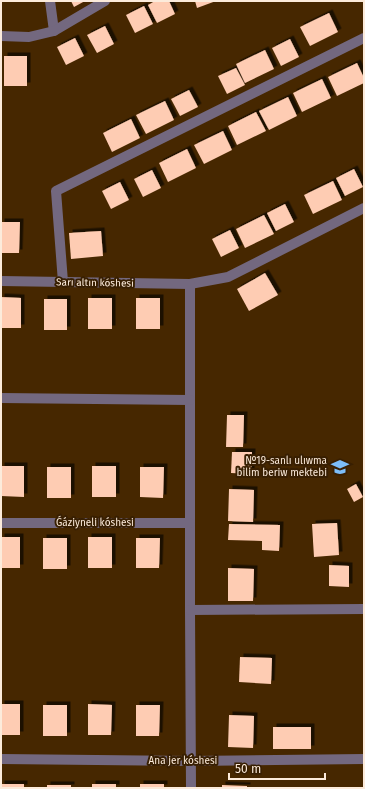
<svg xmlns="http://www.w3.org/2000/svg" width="365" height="789" font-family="'Fira Sans',sans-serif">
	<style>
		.building { fill: #feccb3; filter: url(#shadow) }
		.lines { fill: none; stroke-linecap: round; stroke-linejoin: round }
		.minor { stroke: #73687f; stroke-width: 10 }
		.labels { text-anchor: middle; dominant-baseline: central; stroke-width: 4; stroke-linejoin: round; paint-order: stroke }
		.street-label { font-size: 10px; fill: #fcebdb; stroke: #381f02 }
		.poi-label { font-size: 10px; fill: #fcebdb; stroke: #381f02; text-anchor: end }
	</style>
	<defs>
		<filter id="shadow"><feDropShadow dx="3.5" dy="-3.5" stdDeviation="0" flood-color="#0009"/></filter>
	</defs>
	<rect width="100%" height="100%" fill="#462700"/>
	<!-- building -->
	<g class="building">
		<path d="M71,1h14l-11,6z"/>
		<path d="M155,1h14l6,13 -18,9 -9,-18z"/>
		<path d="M195,1h21l-19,7z"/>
		<path d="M144,6l9,18 -18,9 -9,-18z"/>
		<path d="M329,13l9,19 -28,14 -10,-19z"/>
		<path d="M105,26l9,18 -17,9 -10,-18z"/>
		<path d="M75,38l9,18 -18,9 -9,-18z"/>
		<path d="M290,39l9,18 -18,9 -9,-18z"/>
		<path d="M265,50l9,19 -29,14 -9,-19z"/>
		<rect x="4" y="56" width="23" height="30"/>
		<path d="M357,63l7,15v5l-27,13 -9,-19z"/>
		<path d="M236,68l9,17 -18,9 -9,-18z"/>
		<path d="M322,79l9,19 -29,14 -9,-19z"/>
		<path d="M189,90l9,17 -18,9 -9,-17z"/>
		<path d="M288,97l9,19 -28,14 -10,-19z"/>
		<path d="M165,101l9,19 -28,14 -10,-19z"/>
		<path d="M256,112l10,19 -29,14 -9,-19z"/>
		<path d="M131,119l9,19 -28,14 -9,-19z"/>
		<path d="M223,131l9,19 -28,14 -10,-19z"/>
		<path d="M187,149l9,19 -28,14 -9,-19z"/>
		<path d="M354,169l9,18 -18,9 -9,-18z"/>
		<path d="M152,170l9,18 -18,9 -9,-18z"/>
		<path d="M333,181l9,19 -29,14 -9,-19z"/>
		<path d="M120,182l9,18 -18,9 -9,-18z"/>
		<path d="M285,204l9,18 -18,9 -9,-18z"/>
		<path d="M264,215l10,19 -29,14 -9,-19z"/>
		<path d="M1,222h19l-1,31h-18z"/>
		<path d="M230,230l9,18 -18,9 -9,-18z"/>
		<path d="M101,231l2,25 -32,3 -2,-26z"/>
		<path d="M265,273l13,22 -29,16 -12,-22z"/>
		<path d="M1,297l20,1v30h-20z"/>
		<rect x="88" y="298" width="24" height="31"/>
		<rect x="136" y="298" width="24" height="31"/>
		<rect x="44" y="299" width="23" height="31"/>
		<path d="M227,415h17l-1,32h-17z"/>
		<path d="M232,452h20l-1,22 -20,-1z"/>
		<path d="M1,466h23v31l-23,-1z"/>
		<rect x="92" y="466" width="24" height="31"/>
		<rect x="47" y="467" width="24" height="31"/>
		<path d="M140,467h24l-1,31 -23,-1z"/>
		<path d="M356,484l7,13 -9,5 -7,-13z"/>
		<path d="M229,489l25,1 -1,32 -25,-1z"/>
		<path d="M337,523l2,32 -25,2 -2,-33z"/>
		<path d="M229,524l51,1 -1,26 -17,-1v-9l-34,-1z"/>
		<rect x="1" y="537" width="19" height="31"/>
		<rect x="88" y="537" width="24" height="31"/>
		<rect x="43" y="538" width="24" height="31"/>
		<path d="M136,538h24l-1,30h-23z"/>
		<path d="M329,565l20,1v21l-20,-1z"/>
		<path d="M228,568l26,1 -1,32h-25z"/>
		<path d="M240,657l32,1 -1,26 -32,-2z"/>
		<rect x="1" y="704" width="19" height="31"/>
		<path d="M88,704l24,1 -1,30h-23z"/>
		<rect x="43" y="705" width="24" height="31"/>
		<path d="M136,705h24l-1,31h-23z"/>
		<path d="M229,715l25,1 -1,32 -25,-1z"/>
		<rect x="273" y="727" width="38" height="22"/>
		<rect x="1" y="784" width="23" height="4"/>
		<rect x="92" y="784" width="24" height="4"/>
		<rect x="140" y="784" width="24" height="4"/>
		<rect x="47" y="785" width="24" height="3"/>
		<path d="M222,785l25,1v2h-25z"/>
	</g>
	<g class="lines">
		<!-- minor -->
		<g class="minor">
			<path d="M50,1l4,30"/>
			<path d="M1,36l28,1 25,-6 51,-30"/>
			<path d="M1,281l189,3 38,-7 136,-69"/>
			<path d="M63,282l-7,-91 308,-153"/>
			<path d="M190,284v326l1,178"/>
			<path d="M1,398l189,2"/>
			<path d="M1,523h189"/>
			<path d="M190,610l174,-1"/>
			<path d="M1,759l190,2 173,-2"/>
		</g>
	</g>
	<!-- icons -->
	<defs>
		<g id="school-bare" transform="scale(1.38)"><path d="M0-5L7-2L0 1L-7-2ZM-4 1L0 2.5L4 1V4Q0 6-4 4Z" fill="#7dbef9" stroke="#381f02" stroke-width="2.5" paint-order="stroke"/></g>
	</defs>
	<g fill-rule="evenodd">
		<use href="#school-bare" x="340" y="467"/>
	</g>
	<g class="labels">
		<!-- street labels -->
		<g class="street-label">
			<text transform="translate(95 283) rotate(1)">Sarı altın kóshesi</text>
			<text x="95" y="523">Ǵáziyneli kóshesi</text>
			<text x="183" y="761">Ana jer kóshesi</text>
		</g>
		<!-- poi labels -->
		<g class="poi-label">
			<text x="327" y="461">№19-sanlı ulıwma<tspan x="327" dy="12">bilim beriw mektebi</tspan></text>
		</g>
	</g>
	<!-- border -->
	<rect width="365" height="789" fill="none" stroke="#fcebdb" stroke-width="4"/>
	<!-- scale -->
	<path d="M229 773v6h96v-6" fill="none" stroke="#fcebdb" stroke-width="2"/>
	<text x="235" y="773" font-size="12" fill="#fcebdb" stroke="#381f02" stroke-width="3" paint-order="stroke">50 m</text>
</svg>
